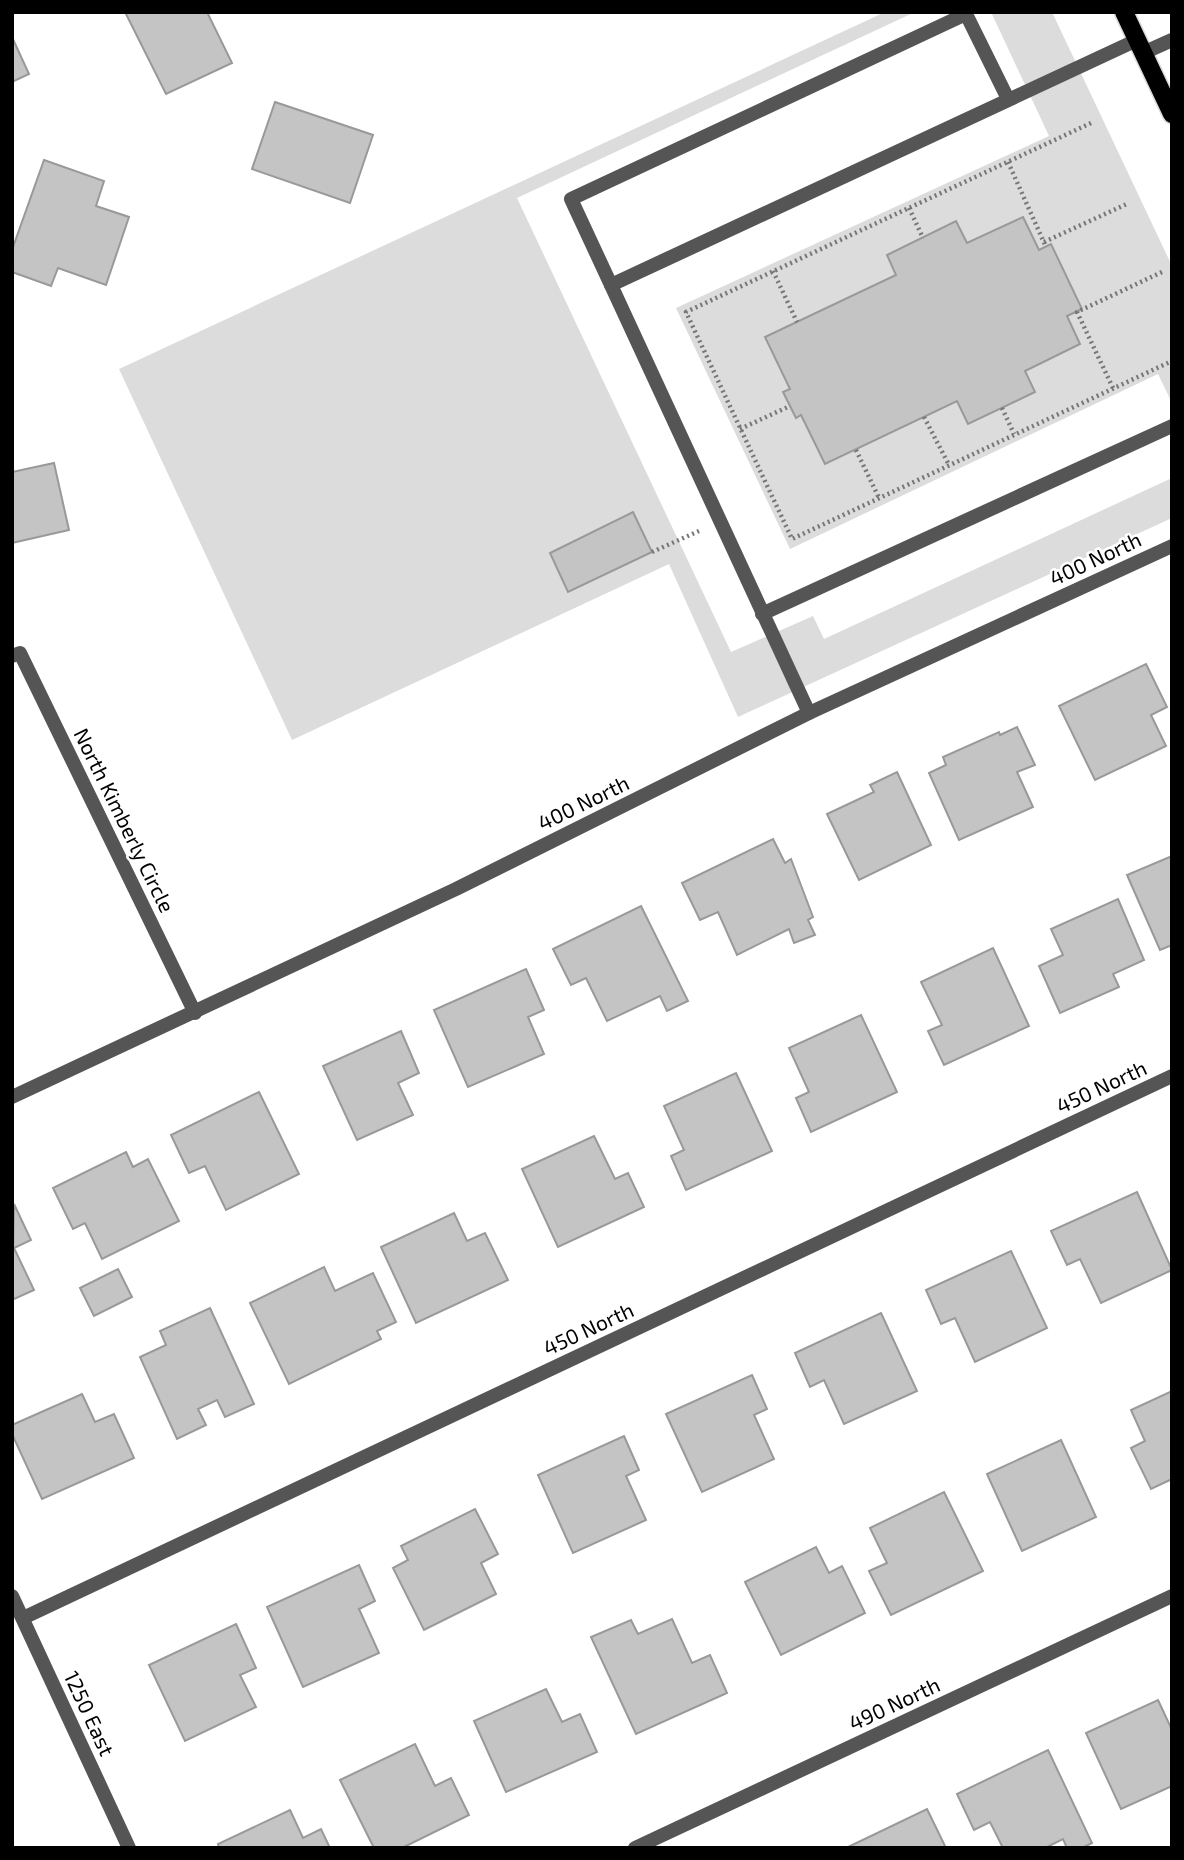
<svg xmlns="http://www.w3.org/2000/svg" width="1184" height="1860" font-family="'Exo 2',sans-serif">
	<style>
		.green { fill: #dcdcdc; fill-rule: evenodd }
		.building { fill: #c4c4c4; stroke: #999; stroke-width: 2 }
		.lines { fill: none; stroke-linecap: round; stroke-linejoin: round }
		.primary-casing { stroke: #dbdbdb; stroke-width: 21 }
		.path { stroke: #777; stroke-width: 4.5; stroke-dasharray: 2 3.5; stroke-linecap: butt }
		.service { stroke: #555; stroke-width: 14 }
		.minor { stroke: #555; stroke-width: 14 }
		.primary { stroke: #000; stroke-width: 18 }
		.labels { text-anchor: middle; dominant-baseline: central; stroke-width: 5; stroke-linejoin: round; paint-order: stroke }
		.street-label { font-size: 21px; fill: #000; stroke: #fff }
	</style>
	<rect width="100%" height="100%" fill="#fff"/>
	<!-- green -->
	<g class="green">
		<path d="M885,12h30l-398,186 214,454 82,-36 11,23 348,-161v40l-434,199 -69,-153 -377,176 -173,-371z"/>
		<path d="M991,12h61l120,254v137l-14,-29 -368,175 -114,-241 373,-172zM1023,217l16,33 12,-5 31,64 -15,7 13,28 -55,27 10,21 -67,32 -11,-23 -132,63 -24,-49 -5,3 -12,-25 6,-4 -24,-51 130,-63 -9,-21 69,-32 11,21z"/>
	</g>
	<!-- building -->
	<g class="building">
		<path d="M125,12h82l25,51 -66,31z"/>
		<path d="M12,37l17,37 -17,8z"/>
		<path d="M275,102l98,33 -23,68 -98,-34z"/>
		<path d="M44,160l60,21 -8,25 33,11 -23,68 -48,-17 -7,18 -39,-14v-22z"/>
		<path d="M1023,217l16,33 12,-6 31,65 -15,7 13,28 -55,27 10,21 -67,32 -11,-23 -132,63 -24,-49 -5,3 -13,-26 7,-3 -25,-52 131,-62 -9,-20 69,-34 11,22z"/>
		<path d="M54,463l15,67 -57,13v-71z"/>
		<path d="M633,512l19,40 -84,40 -18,-39z"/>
		<path d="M1146,664l21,43 -16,8 15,31 -71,34 -36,-74z"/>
		<path d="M1017,727l18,38 -18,7 16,35 -74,33 -30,-67 17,-8 -3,-8 56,-25 1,3z"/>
		<path d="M897,772l34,73 -72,35 -32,-66 47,-22 -4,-7z"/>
		<path d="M773,839l12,24 6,-4 22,58 -5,3 7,15 -21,8 -5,-14 -52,26 -19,-43 -18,8 -18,-37z"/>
		<path d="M1172,856v89l-12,5 -33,-75z"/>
		<path d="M1118,899l26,61 -31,14 6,13 -59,26 -21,-47 24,-11 -12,-26z"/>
		<path d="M641,906l47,95 -21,10 -7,-15 -53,25 -21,-43 -15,7 -18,-36z"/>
		<path d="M993,948l36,78 -85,39 -16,-34 14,-6 -21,-43z"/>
		<path d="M526,969l18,41 -16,7 16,37 -76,33 -34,-77z"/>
		<path d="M861,1015l36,77 -86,40 -15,-34 13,-6 -20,-44z"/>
		<path d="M401,1031l18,42 -21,10 15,32 -56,25 -34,-74z"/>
		<path d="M736,1073l36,78 -86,39 -15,-34 13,-6 -20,-44z"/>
		<path d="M259,1092l40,82 -73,36 -21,-44 -16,7 -18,-38z"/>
		<path d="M594,1136l21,43 13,-6 16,34 -86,40 -36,-78z"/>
		<path d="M126,1152l7,15 15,-8 31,62 -77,38 -17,-36 -12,6 -20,-41z"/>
		<path d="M1137,1192l35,78 -71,33 -21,-44 -13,6 -16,-34z"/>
		<path d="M14,1204l17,36 -17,8 20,42 -22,10z"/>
		<path d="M454,1213l13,28 18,-8 23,47 -92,43 -35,-76z"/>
		<path d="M1011,1251l36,77 -72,34 -20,-44 -14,6 -15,-34z"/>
		<path d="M324,1267l11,24 38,-18 23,49 -19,9 4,8 -92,45 -39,-81z"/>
		<path d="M118,1269l14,28 -38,19 -14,-28z"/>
		<path d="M210,1308l44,96 -29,13 -8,-17 -19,9 8,16 -29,14 -37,-82 26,-12 -6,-14z"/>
		<path d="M881,1313l36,78 -73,33 -20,-44 -14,7 -15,-34z"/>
		<path d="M752,1375l15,34 -13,6 20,44 -72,33 -36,-78z"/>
		<path d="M1172,1391v88l-21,10 -20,-41 14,-7 -14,-31z"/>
		<path d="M82,1394l13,28 19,-8 20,44 -92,41 -30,-65v-9z"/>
		<path d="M624,1436l15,34 -13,6 20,44 -73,33 -35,-78z"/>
		<path d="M1061,1440l35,77 -74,34 -35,-77z"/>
		<path d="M944,1492l39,79 -92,44 -22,-44 18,-8 -17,-35z"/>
		<path d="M475,1509l23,45 -17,9 15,31 -72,36 -31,-62 15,-8 -7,-14z"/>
		<path d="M816,1547l13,26 13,-7 23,47 -84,42 -36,-73z"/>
		<path d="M359,1565l16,36 -16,8 20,44 -76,34 -36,-80z"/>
		<path d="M672,1619l20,44 18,-8 17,38 -91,41 -45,-97 40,-17 7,14z"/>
		<path d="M236,1624l20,44 -16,7 16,32 -71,34 -36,-76z"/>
		<path d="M546,1689l16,33 18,-8 17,38 -91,40 -32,-71z"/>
		<path d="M1158,1700l14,30v56l-51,23 -35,-76z"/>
		<path d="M415,1744l20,42 16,-8 18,37 -67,33h-28l-34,-68z"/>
		<path d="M1048,1750l44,93 -10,5h-15l-4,-9 -18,9h-42l-13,-26 -16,8 -17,-36z"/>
		<path d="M927,1809l19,39h-100z"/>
		<path d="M290,1810l13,28 18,-9 9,19h-111l-1,-4z"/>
	</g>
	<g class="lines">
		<!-- primary casing -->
		<g class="primary-casing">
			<path id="primary" d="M1124,12l48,102"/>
		</g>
		<!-- path -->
		<g class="path">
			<path d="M1091,123l-405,189 106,227 380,-178"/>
			<path d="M1008,162l38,85"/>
			<path d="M909,208l14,30"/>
			<path d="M1044,242l85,-39"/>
			<path d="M773,271l24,51"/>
			<path d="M1113,388l-36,-76 85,-40"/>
			<path d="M1002,408l12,26"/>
			<path d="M924,417l25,48"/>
			<path d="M740,429l50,-23"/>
			<path d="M856,450l23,48"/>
			<path d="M652,552l47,-21"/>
		</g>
		<!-- service -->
		<g class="service">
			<path d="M611,285l-40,-86 395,-185 42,85"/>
			<path d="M762,614l410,-188"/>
			<path d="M809,713l-198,-428 526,-245"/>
		</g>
		<!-- minor -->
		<g class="minor">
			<path d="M1143,53l29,-13"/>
			<path d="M12,656l8,-3 175,360"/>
			<path d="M12,1097l444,-208 353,-176 363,-167"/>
			<path d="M12,1596l117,252"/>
			<path d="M23,1618l1149,-542"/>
			<path d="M635,1848l537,-252"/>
		</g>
		<!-- primary -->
		<use href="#primary" class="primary"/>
	</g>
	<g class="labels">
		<!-- street labels -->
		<g class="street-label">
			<text transform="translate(1095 558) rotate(-25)">400 North</text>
			<text transform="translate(583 802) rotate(-26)">400 North</text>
			<text transform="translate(125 820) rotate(64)">North Kimberly Circle</text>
			<text transform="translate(1101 1086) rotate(-25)">450 North</text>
			<text transform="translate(588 1328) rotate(-25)">450 North</text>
			<text transform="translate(894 1703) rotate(-25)">490 North</text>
			<text transform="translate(90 1713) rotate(65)">1250 East</text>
		</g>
	</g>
	<!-- border -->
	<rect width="1184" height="1860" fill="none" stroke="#000000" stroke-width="28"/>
</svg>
